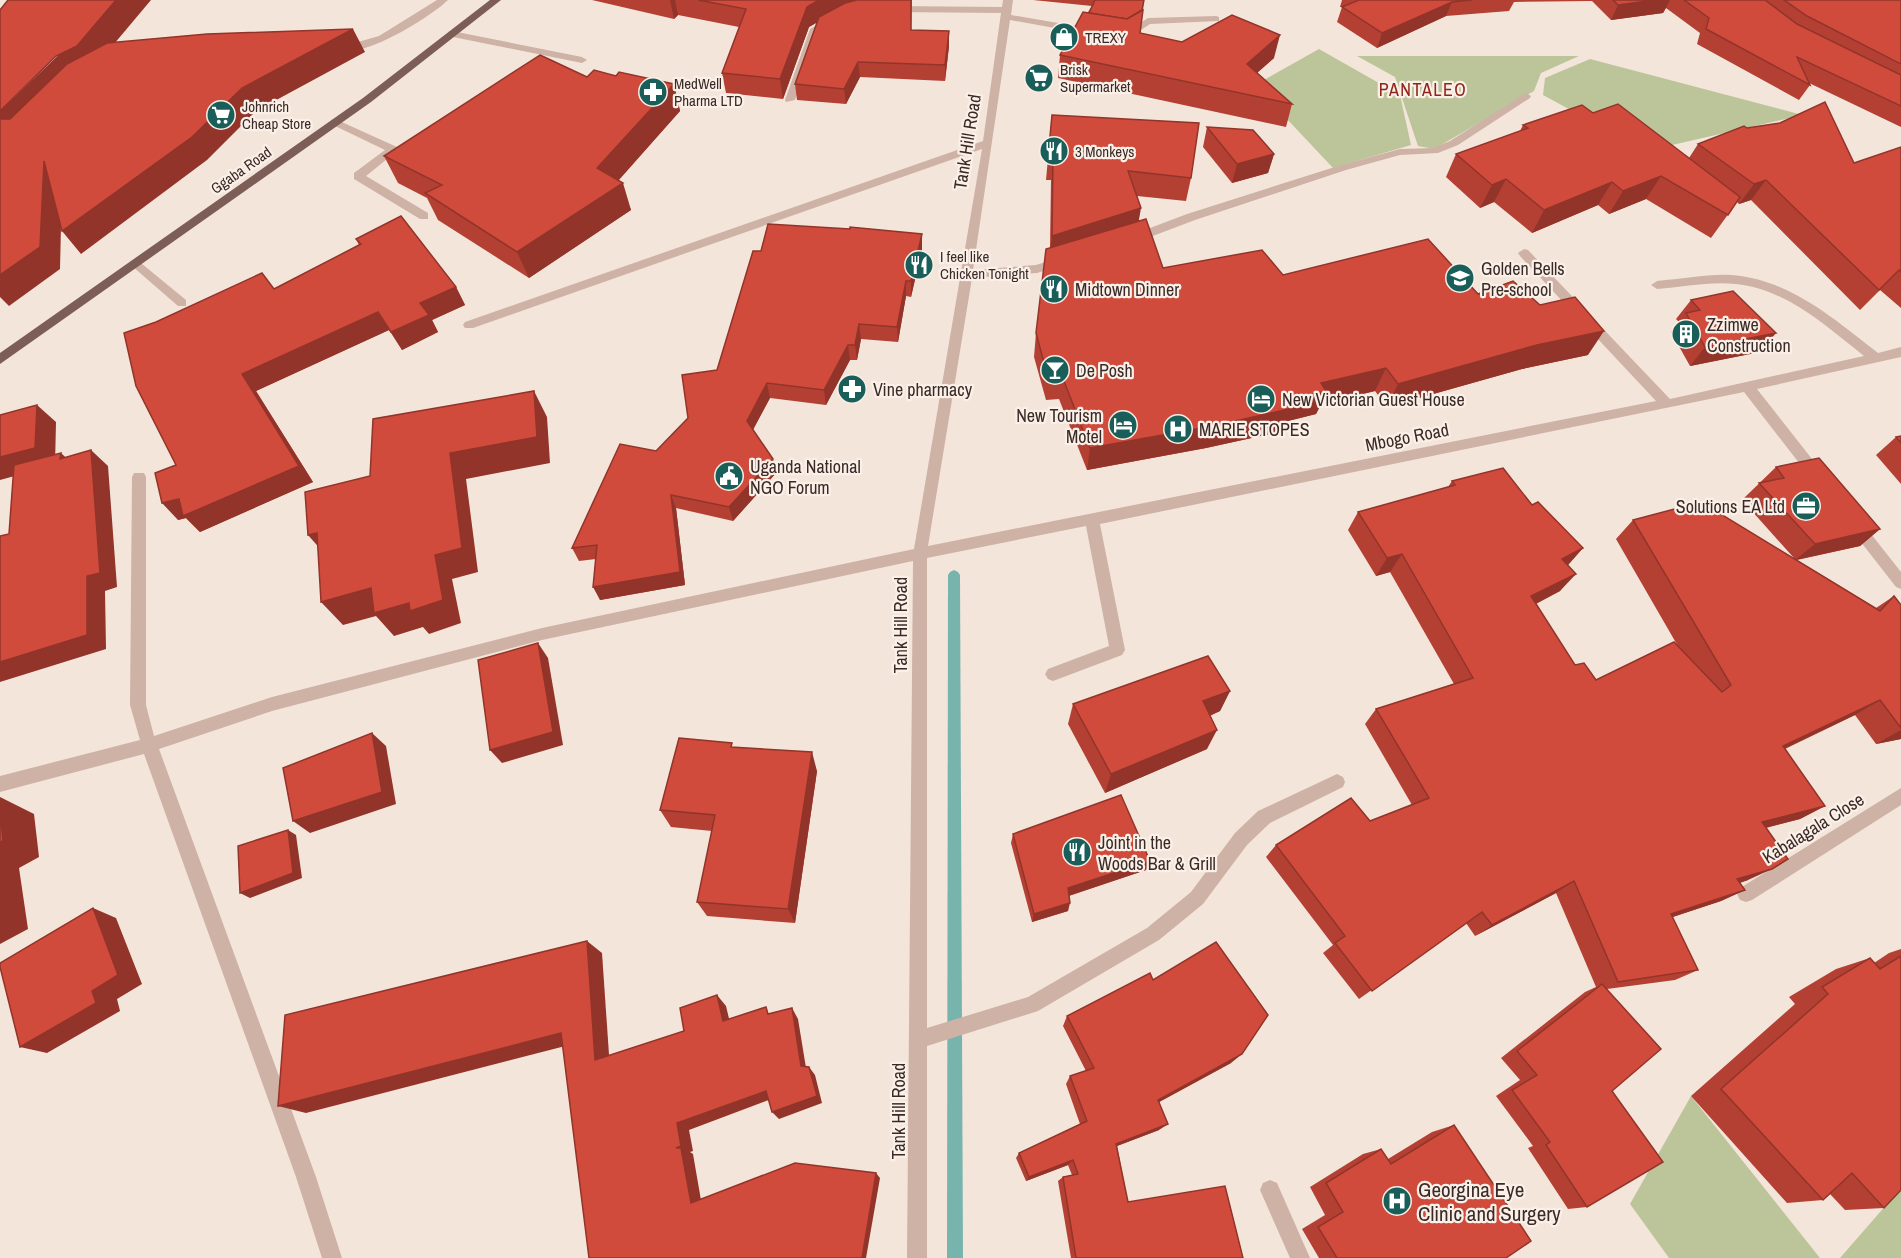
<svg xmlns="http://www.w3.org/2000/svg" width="1901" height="1258" font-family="'Archivo Narrow',sans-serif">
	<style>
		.green { fill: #bcc599 }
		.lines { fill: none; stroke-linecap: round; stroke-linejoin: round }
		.stream { fill: #77b4ae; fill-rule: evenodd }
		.minor { fill: #ceb2a6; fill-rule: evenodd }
		.major { fill: #7c5e57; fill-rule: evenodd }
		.wall { fill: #b44034 }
		.shaded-wall { fill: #92342a }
		.building { fill: #d14b3c; stroke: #92342a; stroke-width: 1.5 }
		.labels { text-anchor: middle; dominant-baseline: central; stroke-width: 4.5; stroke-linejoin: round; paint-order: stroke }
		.far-poi-label { font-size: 15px; fill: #392a27; stroke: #fbf0e8; text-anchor: start }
		.far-street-label { font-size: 15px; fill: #392a27; stroke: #fbf0e8 }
		.far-quarter-label { font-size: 18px; letter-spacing: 1.5px; fill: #8f2419; stroke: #fbf0e8 }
		.street-label { font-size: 18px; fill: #392a27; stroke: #fbf0e8 }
		.poi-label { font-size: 18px; fill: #392a27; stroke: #fbf0e8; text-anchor: start }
		.near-poi-label { font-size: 21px; fill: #392a27; stroke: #fbf0e8; text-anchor: start }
	</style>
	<rect width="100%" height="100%" fill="#f4e5db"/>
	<!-- green -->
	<g class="green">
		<path d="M1319,49l81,46 11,50 -78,23 -78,-83z"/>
		<path d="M1357,56h222l-38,17 -7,18 -100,58 -16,-3 -23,-69z"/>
		<path d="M1590,59l213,56 -157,36 -103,-56 2,-17z"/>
		<path d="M1691,1096l129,162h-151l-39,-54z"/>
		<path d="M1901,1188v70h-61z"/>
	</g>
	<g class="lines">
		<!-- stream -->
		<path class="stream" d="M954,570l4,2 2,3 3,683h-16l1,-683 2,-3z"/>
		<!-- minor -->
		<g class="minor">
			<path d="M437,0h11c-16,16 -90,63 -111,48l42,-12z"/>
			<path d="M1003,0h10l-2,15 82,14 5,3 -5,3 -83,-15 -37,250 63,-5 26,-8 6,4 -2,3 -29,9 -65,5 -44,268 728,-145 -136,-145 -2,-3 6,-4 4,1 142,149 194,-43c-38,-30 -78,-67 -128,-72 -26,-3 -53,3 -79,5l-6,-4 6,-4c25,-2 50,-7 74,-6 58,4 103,44 147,78l23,-6v10l-144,32 66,84 2,4 -7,5 -5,-1 -69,-89 -644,132 25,126 -3,5 -69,26 -5,-2 -3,-5 3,-5 61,-23 -23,-120 -159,32v470l101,-31 119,-69 44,-36 44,-59 23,-22 79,-37 6,3 2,5 -2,5 -73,36 -23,22 -44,59 -44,36 -121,71 -111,35v212h-20l6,-697 -371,79 -270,71 -113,38 157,428 26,81h-20l-26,-81 -152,-423 -144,38v-16l140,-36 -10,-35 2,-228 2,-4h10l2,4v228l8,31 118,-39 270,-69 372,-79 46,-271 -2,-3 3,-3 21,-123 -509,179h-8l-2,-3 2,-3 518,-181 18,-128 -110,-1 -5,-3 5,-3 111,1z"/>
			<path d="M1216,16l3,1v4l-69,3 -21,14 -9,-2 28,-18z"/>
			<path d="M830,17l8,2 -19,12 -24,69 -9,2 -1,-2 25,-71z"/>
			<path d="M452,31l130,26 5,3 -5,3 -134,-27v-4z"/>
			<path d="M1526,93l5,3 -1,2 -72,47 -20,8 -38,2 -54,15 -151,50 -58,22 -4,1 -6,-4 2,-3 58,-22 151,-48 62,-17 33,-1 17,-7z"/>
			<path d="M335,119l62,28v4l-31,25 62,37v6h-8l-66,-40v-6l31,-23 -54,-26v-4z"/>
			<path d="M136,259l50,41v6h-8l-46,-40 -2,-3z"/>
			<path d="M1855,518l5,2 41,52v17l-5,-2 -46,-59 -2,-4 2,-4z"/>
			<path d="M1901,788v17l-149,95 -6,2 -6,-2 -3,-6 3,-6z"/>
			<path d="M1270,1180l7,3 33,75h-20l-30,-68 3,-7z"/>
		</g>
		<!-- major -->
		<path class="major" d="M490,0h11l-130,102 -371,262v-11l363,-255z"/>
	</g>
	<!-- wall -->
	<g class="wall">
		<path d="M592,0h320l-1,30 38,16 -4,35 -85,-4 -14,27 -49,-4 -2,-16 23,-62 -9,5 -26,72 -57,-6 -4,-20 17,-46 -61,-12 -4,4z"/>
		<path d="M1033,0h111l-4,33 42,9 92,16 -17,15 35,31 -6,23 -228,-49 2,-23 32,-49z"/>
		<path d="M1342,0h559v127l-92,-44 1,2 -11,15 -102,-56 3,-11 -34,-25 -3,5 -52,7 -19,-19 -78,1 -5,9 -63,5 -69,32 -40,-26 5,-15h-2z"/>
		<path d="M616,76l58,8 6,27 -61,69 12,30 -102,68 -91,-58 -11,-22 -29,-15 -14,-27 203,-79z"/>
		<path d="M1593,113l96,45 9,-14 49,-16 107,35 47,-16v161l-21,-18 -20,20 -109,-110 -12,4 -2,-2 -26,36 -65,-39 -37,15 -11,-9 -66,28 -38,-31 -14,6 -34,-31 10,-23 64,-23 3,-6z"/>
		<path d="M1052,115l139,63 -5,23 -49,-5 2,25 24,47 120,7 195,19 110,61 -66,14 -135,38 -12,-16 -54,13 -5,10 -28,7 -4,10 -78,17 -119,22 -28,-71 -13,1 -12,-43 2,-24 14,-85 1,-68h-5z"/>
		<path d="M1207,127l67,27 -6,19 -36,10 -29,-36z"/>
		<path d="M922,234v15l-11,48 -5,-1 -8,46 -37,-3 -4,21h-7l-24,45 -56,-7 -17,32 20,29 3,14 -43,48 -57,-13 9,77 -85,15 -4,-41 -17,2 -7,-13 84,-97 32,-33 29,-48 44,-119z"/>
		<path d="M356,239l100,48 9,18 -33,15 6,12 -36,18 -13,-20 -133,61 57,91 -113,50 -14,-14 -8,2 -2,-55 98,-176 85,-44z"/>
		<path d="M1691,300l69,52 -70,14 -19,-34 8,-10 -3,-3z"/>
		<path d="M1901,436v48l-25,-29 20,-18z"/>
		<path d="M1776,467l104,62 -20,17 -63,14 79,48 18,-12 7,9v134l-25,5 -21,-29 -70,34 40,57 -25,13 -34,9 -18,52 -8,3 5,7 -24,11 -49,16 26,53 -23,10 -68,9 5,102 -25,116 -19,2 -40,-61 5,-2 -37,-50 24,-16 -19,-22 84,-66 11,-5 -40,-94 -81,43 -9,-13 -107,76 -36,-46 10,-8 -67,-88 10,-12 94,-24 42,-16 -47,-81 11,-15 78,-25 -64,-112 -14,4 -28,-46 10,-18 90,-25 4,-6 80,24 51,43 -15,17 -8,26 -24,13 39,61 21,15 83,-32 -63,-109 17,-19 161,38 -52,-58z"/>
		<path d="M1230,691l-10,20 -10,5 -3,33 -102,44 -37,-69 5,-20z"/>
		<path d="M734,748l83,23 -22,152 -88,-7 -10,-14 15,-71 -41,-4 -11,-17z"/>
		<path d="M1013,834l137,27 -4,9 -77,26 -1,15 -36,11 -21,-79z"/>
		<path d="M1901,949v241l-17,18 -39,2 -15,-16 -7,6 -36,3 -96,-107 104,-92 -6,-7 47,-28 34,-11 4,5 15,-10z"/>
		<path d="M1153,980l78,83 -72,39v28l-42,16 11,56 115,56h-172l-13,-77 5,-4 9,-2 -4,-10 -42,16 -10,-23 3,-5 61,-29 -14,-40 4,-8 16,-5 -23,-45 4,-10z"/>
		<path d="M1454,1125l52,133h-187l-17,-29 23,-14 -15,-28 53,-33 18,-5 7,10 44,-27z"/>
	</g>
	<!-- shaded-wall -->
	<g class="shaded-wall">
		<path d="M116,0h35l-58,69 -77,67 -16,-17v-8z"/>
		<path d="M670,0h5l3,15 -4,4z"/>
		<path d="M819,0h42l-23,10 -29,17 -26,72 -3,-20 27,-72z"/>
		<path d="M1655,0h15l-7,13 -52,7 7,-15z"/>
		<path d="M1452,2l-6,14 -69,32 5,-15z"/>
		<path d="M353,29l12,23 -109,59 -49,49 -126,94 -19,-23 180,-143z"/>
		<path d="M949,31v15l-4,35v-16z"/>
		<path d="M1280,35l-6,23 -33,29 6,-23z"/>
		<path d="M858,62l2,15 -14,27 -2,-15z"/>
		<path d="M674,84l6,27 -74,83 17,-11 8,27 -102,68 -12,-26 80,-84z"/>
		<path d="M1274,154l-6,19 -36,10 5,-19z"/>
		<path d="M44,161l18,22 -2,86 -51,37 -9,-9v-22z"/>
		<path d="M1661,176l-15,23 -37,15 14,-23z"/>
		<path d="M1506,179l-12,23 -14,6 12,-23z"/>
		<path d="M1766,180l-15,20 -12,4 15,-20z"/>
		<path d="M1612,182l-14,23 -66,28 12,-23z"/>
		<path d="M1141,208l-4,23 -88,28 3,-23z"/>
		<path d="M922,234v15l-11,48v-16z"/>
		<path d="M906,281v15l-8,46 -1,-15z"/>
		<path d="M456,287l9,18 -33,15 6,12 -36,18 -11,-18 29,-29z"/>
		<path d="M378,312l11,18 -133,61 57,91 -113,50 -14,-14 -8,2 -16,-17 80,-129z"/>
		<path d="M859,324l2,15 -4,21 -2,-15z"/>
		<path d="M1604,331l-16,24 -66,14 -135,38 11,-23 139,-39z"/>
		<path d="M1776,333l-16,19 -70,14 15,-19z"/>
		<path d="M848,345l2,15 -24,45 -2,-15z"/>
		<path d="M1386,368l-11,23 -54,13 -5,10 -28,7 -4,10 -78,17 -119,22 3,-22 198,-48 33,-17z"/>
		<path d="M767,383l3,15 -20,37 -3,-14z"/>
		<path d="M534,391l13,26 3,46 -84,16 12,93 -26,7 9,44 -32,11 -6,-7 -29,9 -18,-20 -33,9 -22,-23 129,-149z"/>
		<path d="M37,405l19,17 -1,43 -55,15v-23z"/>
		<path d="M91,450l17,16 9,121 -12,4 1,58 -106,33v-20z"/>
		<path d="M61,453l17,16 -18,-10z"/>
		<path d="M773,459l3,14 -43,48 -4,-14z"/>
		<path d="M671,495l5,13 9,77 -85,15 -7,-13z"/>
		<path d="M1880,529l-20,17 -65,14 20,-16z"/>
		<path d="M317,533l13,27 -22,-25z"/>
		<path d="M1583,548l-16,18 -5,-7z"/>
		<path d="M1402,554l-12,18 -14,4 11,-18z"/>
		<path d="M1576,574l-16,17 -44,23 15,-18z"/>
		<path d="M538,643l10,15 15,87 -61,18 -12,-13z"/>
		<path d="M1230,691l-10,20 -26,11 9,-21z"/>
		<path d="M1880,700l-25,15 -95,45 23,-14z"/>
		<path d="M1217,730l-10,19 -102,44 6,-19z"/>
		<path d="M1901,730v9l-25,5z"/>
		<path d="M372,733l14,13 10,58 -86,29 -17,-12z"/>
		<path d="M812,752l5,19 -22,152 -7,-14z"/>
		<path d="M0,797l34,17 5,43 -20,11 9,61 -28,15z"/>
		<path d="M1825,806l-25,13 -61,15 23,-12z"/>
		<path d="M288,830l8,5 6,43 -52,20 -10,-5z"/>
		<path d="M1150,861l-4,9 -81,27 3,-9z"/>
		<path d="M1772,869l-24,11 -34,11 23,-12z"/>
		<path d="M1574,881l-18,12 -81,43 17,-11z"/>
		<path d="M1745,890l-24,11 -72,24 22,-11z"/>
		<path d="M1070,903l-2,8 -36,11 2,-8z"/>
		<path d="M93,908l23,10 26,66 -25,15 3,12 -73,42 -27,-6 72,-56z"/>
		<path d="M587,941l15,12 8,116 -15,-9z"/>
		<path d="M717,995l9,11 6,25 -9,-10z"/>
		<path d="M792,1008l6,11 9,55 -6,-8z"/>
		<path d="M561,1033l16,10 -271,70 -28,-7z"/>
		<path d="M1242,1054l-11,9 -81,44 8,-7z"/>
		<path d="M809,1067l6,8 7,28 -43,16 -7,-7z"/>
		<path d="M766,1091l8,7 -85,32 4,21 -3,1 3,2 9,52 -11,-3 -15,-55 1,-25z"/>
		<path d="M1168,1124l-9,6 -50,19 7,-5z"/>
		<path d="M1073,1160l-5,5 -42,16 3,-4z"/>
		<path d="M876,1173l4,5 -14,80h-4z"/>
	</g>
	<!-- building -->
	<g class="building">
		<path d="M8,0h108l-39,46 -21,10 -56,55v-101z"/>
		<path d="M698,0h121l-12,7 -27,72 -58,-6 24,-64z"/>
		<path d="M857,0h54v30l38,1 -4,34 -87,-3 -14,27 -49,-5 24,-67 26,-14z"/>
		<path d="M1095,0h49l-2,10 -15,9 -38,-6z"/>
		<path d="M1359,0h113l-20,2 -70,31 -40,-26z"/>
		<path d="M1613,0h42l-37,5z"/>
		<path d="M1684,0h81l32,24 104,51v31l-104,-49 13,28 -104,-56 3,-11z"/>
		<path d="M1784,0h117v64l-94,-48z"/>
		<path d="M1143,10l-3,23 42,9 50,-27 48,20 -33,29 45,40 -232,-49 23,-43 44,7z"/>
		<path d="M353,29l-111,59 -50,49 -130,94 -18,-70 -4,86 -40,28v-156h10l57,-55 40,-21 100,-9z"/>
		<path d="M540,55l47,22 7,-7 22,6 3,-4 55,12 -77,84 26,15 -106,69 -92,-59 17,-8 -58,-29z"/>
		<path d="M1825,102l29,61 47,-16v125l-2,-2 -20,20 -113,-110 -12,4 -56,-40 46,-18 3,2 33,-5z"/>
		<path d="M1618,104l122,93 -12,18 -67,-39 -38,15 -11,-9 -68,28 -38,-31 -14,6 -36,-31 72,-26 -5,-3 59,-20 11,8z"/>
		<path d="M1052,115l147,8 -8,55 -63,-7 13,37 -89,28 1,-79h-5z"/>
		<path d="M1207,127l46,3 21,24 -37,10z"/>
		<path d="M401,216l55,71 -36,16 9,12 -38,17 -13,-20 -136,62 57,92 -116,50 -4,-17 -17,4 -7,-30 21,-8 -40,-79 -12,-53 32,-11 106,-49 12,16 87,-45 -5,-5z"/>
		<path d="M1146,219l17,49 99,-18 21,25 145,-36 50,55 35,-13 27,24 35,-8 29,34 -67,14 -139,39 -12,-16 -65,15 5,8 -38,9 5,8 -80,18 -123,22 -28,-72 -14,1 -12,-44 10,-84z"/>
		<path d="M768,224l82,5v-2l72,7 -11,47h-5l-9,46 -38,-3 -4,21h-7l-24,45 -57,-7 -20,38 26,38 -44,48 -58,-12 9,77 -87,15 4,-42 -25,3 48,-104 36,7 32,-33 -6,-43 35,-5 36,-119h8z"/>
		<path d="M1733,291l43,42 -71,14 -19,-34 14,-3 -9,-10z"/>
		<path d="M534,391l3,46 -87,16 12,95 -27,7 8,45 -33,11 -1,-8 -35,10 -3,-25 -50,14 -4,-69 -9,2 -3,-43 65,-16 3,-57z"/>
		<path d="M37,405l-2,43 -35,9v-42z"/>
		<path d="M1901,436v7l-5,-6z"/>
		<path d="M91,450l9,123 -13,3v59l-87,27v-126l9,-2 5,-69 47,-12 -1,6z"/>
		<path d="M1819,458l61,71 -65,15 -56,-61 25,-5 -8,-11z"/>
		<path d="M1503,468l29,37 6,-3 45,46 -21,11 14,15 -45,22 44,69 9,-2 12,17 78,-38 48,50 9,-7 -98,-165 68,-18 179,109 14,-15 7,9v123l-21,-28 -97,46 42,60 -63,16 26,37 -16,10 -35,10 8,11 -74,24 27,56 -80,12 -44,-101 -82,44 -10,-13 -110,79 -37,-48 10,-7 -69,-91 75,-47 19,23 59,-23 -53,-89 97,-31 -71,-124 -15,4 -29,-46 97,-27 -3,-4z"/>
		<path d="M538,643l15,89 -63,18 -12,-90z"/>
		<path d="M1208,656l22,35 -27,10 14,29 -106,44 -38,-70z"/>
		<path d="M372,733l10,59 -89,29 -10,-53z"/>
		<path d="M679,738l53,5 -1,4 81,5 -24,157 -91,-7 18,-87 -55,-5z"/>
		<path d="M1121,795l29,66 -82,27 2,15 -36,11 -21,-80z"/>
		<path d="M0,810l3,31 -3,1z"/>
		<path d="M288,830l5,43 -53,20 -2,-47z"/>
		<path d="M93,908l25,67 -26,16 4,12 -76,44 -20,-80v-4z"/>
		<path d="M587,941l8,119 89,-29 -4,-23 37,-13 6,26 43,-14 2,7 24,-6 9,58 8,1 8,29 -45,16 -6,-21 -89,32 4,23 -5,2h5l10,55 104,-40 81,10 -14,85h-273l-28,-225 -283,73 7,-91z"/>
		<path d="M1216,942l52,73 -26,39 -84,46 10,24 -52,20 12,58 97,-16 18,72h-167l-13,-81 15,-3 -5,-14 -44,17 -10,-24 68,-32 -17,-45 24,-8 -27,-52 83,-43 3,7z"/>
		<path d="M1901,956v234l-17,18 -32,-35 -29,27 -102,-111 107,-95 -6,-7 48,-29 10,11z"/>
		<path d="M1602,984l59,65 -49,42 51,71 -76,45 -41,-62 4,-3 -38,-52 25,-15 -20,-24z"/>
		<path d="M1454,1125l77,116 -25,17h-169l-19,-31 25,-15 -17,-29 55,-34 10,15z"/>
	</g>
	<!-- icons -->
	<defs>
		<g id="shop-disc" transform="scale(1.5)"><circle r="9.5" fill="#195e59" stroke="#fbf0e8"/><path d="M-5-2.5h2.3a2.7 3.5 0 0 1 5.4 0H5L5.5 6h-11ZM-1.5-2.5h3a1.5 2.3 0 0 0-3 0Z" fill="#fff"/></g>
		<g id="supermarket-disc" transform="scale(1.5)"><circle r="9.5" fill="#195e59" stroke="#fbf0e8"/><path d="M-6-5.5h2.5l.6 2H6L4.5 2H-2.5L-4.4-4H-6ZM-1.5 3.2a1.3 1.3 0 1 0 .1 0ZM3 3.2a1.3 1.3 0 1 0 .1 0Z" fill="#fff"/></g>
		<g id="pharmacy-disc" transform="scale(1.5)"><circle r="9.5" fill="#195e59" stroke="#fbf0e8"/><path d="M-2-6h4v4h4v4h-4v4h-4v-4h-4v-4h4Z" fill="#fff"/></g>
		<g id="restaurant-disc" transform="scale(1.5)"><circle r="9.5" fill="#195e59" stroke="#fbf0e8"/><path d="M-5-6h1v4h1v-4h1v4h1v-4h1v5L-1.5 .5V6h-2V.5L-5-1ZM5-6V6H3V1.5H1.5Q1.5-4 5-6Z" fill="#fff"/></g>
		<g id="school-disc" transform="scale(1.5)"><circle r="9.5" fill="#195e59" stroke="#fbf0e8"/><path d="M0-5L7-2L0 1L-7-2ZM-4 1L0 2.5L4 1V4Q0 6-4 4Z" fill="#fff"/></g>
		<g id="building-disc" transform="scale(1.5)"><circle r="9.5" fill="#195e59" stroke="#fbf0e8"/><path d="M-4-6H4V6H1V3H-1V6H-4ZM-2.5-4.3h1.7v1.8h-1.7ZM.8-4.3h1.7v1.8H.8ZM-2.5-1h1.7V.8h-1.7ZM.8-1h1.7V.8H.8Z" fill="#fff"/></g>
		<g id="bar-disc" transform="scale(1.5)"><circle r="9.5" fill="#195e59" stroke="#fbf0e8"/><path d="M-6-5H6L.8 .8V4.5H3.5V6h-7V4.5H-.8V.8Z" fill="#fff"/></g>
		<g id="hotel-disc" transform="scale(1.5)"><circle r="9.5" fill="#195e59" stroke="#fbf0e8"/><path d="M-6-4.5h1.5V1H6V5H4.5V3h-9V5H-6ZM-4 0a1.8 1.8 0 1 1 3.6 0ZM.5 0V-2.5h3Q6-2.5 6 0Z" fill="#fff"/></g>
		<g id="hospital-disc" transform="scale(1.5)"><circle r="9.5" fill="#195e59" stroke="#fbf0e8"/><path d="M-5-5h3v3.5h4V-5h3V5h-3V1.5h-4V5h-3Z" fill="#fff"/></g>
		<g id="civic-disc" transform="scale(1.5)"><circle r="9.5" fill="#195e59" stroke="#fbf0e8"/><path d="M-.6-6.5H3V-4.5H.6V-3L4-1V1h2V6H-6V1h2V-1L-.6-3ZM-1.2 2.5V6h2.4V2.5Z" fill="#fff"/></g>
		<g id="office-disc" transform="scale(1.5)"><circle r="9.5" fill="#195e59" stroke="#fbf0e8"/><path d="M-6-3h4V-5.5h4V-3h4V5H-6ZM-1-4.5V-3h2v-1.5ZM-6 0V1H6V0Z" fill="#fff"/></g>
	</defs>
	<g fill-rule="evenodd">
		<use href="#shop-disc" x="1064" y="37"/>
		<use href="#supermarket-disc" x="1039" y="78"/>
		<use href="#pharmacy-disc" x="653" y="92"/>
		<use href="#supermarket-disc" x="221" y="115"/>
		<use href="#restaurant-disc" x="1054" y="151"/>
		<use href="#restaurant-disc" x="919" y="265"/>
		<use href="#school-disc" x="1460" y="278"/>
		<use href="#restaurant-disc" x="1054" y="289"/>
		<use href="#building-disc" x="1686" y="334"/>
		<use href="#bar-disc" x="1055" y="370"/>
		<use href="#pharmacy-disc" x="852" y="389"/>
		<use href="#hotel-disc" x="1261" y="399"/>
		<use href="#hotel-disc" x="1123" y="425"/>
		<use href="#hospital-disc" x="1178" y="429"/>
		<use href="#civic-disc" x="729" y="476"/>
		<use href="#office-disc" x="1806" y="506"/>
		<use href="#restaurant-disc" x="1077" y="852"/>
		<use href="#hospital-disc" x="1397" y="1201"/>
	</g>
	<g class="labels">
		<!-- far-poi labels -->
		<g class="far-poi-label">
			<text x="1085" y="37">TREXY</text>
			<text x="1060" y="69">Brisk<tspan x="1060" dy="17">Supermarket</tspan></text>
			<text x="674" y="83">MedWell<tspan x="674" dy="17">Pharma LTD</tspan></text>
			<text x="242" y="106">Johnrich<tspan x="242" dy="17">Cheap Store</tspan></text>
			<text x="1075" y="151">3 Monkeys</text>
			<text x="940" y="256">I feel like<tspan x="940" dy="17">Chicken Tonight</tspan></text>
		</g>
		<!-- far-street labels -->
		<g class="far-street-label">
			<text transform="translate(241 170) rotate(-35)">Ggaba Road</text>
		</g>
		<!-- far-quarter labels -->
		<g class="far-quarter-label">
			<text x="1423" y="89">PANTALEO</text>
		</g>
		<!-- street labels -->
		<g class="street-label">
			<text transform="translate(967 142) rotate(-81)">Tank Hill Road</text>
			<text transform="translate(1407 437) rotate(-11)">Mbogo Road</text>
			<text transform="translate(900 625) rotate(-90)">Tank Hill Road</text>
			<text transform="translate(1813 828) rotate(-32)">Kabalagala Close</text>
			<text transform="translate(898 1111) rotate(-90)">Tank Hill Road</text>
		</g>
		<!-- poi labels -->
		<g class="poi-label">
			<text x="1481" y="268">Golden Bells<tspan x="1481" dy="21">Pre-school</tspan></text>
			<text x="1075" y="289">Midtown Dinner</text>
			<text x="1707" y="324">Zzimwe<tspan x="1707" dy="21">Construction</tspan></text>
			<text x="1076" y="370">De Posh</text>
			<text x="873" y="389">Vine pharmacy</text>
			<text x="1282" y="399">New Victorian Guest House</text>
			<text x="1102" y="415" text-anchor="end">New Tourism<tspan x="1102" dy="21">Motel</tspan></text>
			<text x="1199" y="429">MARIE STOPES</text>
			<text x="750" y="466">Uganda National<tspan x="750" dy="21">NGO Forum</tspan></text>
			<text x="1785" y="506" text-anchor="end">Solutions EA Ltd</text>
			<text x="1098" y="842">Joint in the<tspan x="1098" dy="21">Woods Bar &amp; Grill</tspan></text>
		</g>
		<!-- near-poi labels -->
		<g class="near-poi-label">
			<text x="1418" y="1189">Georgina Eye<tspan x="1418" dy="24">Clinic and Surgery</tspan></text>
		</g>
	</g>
</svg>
